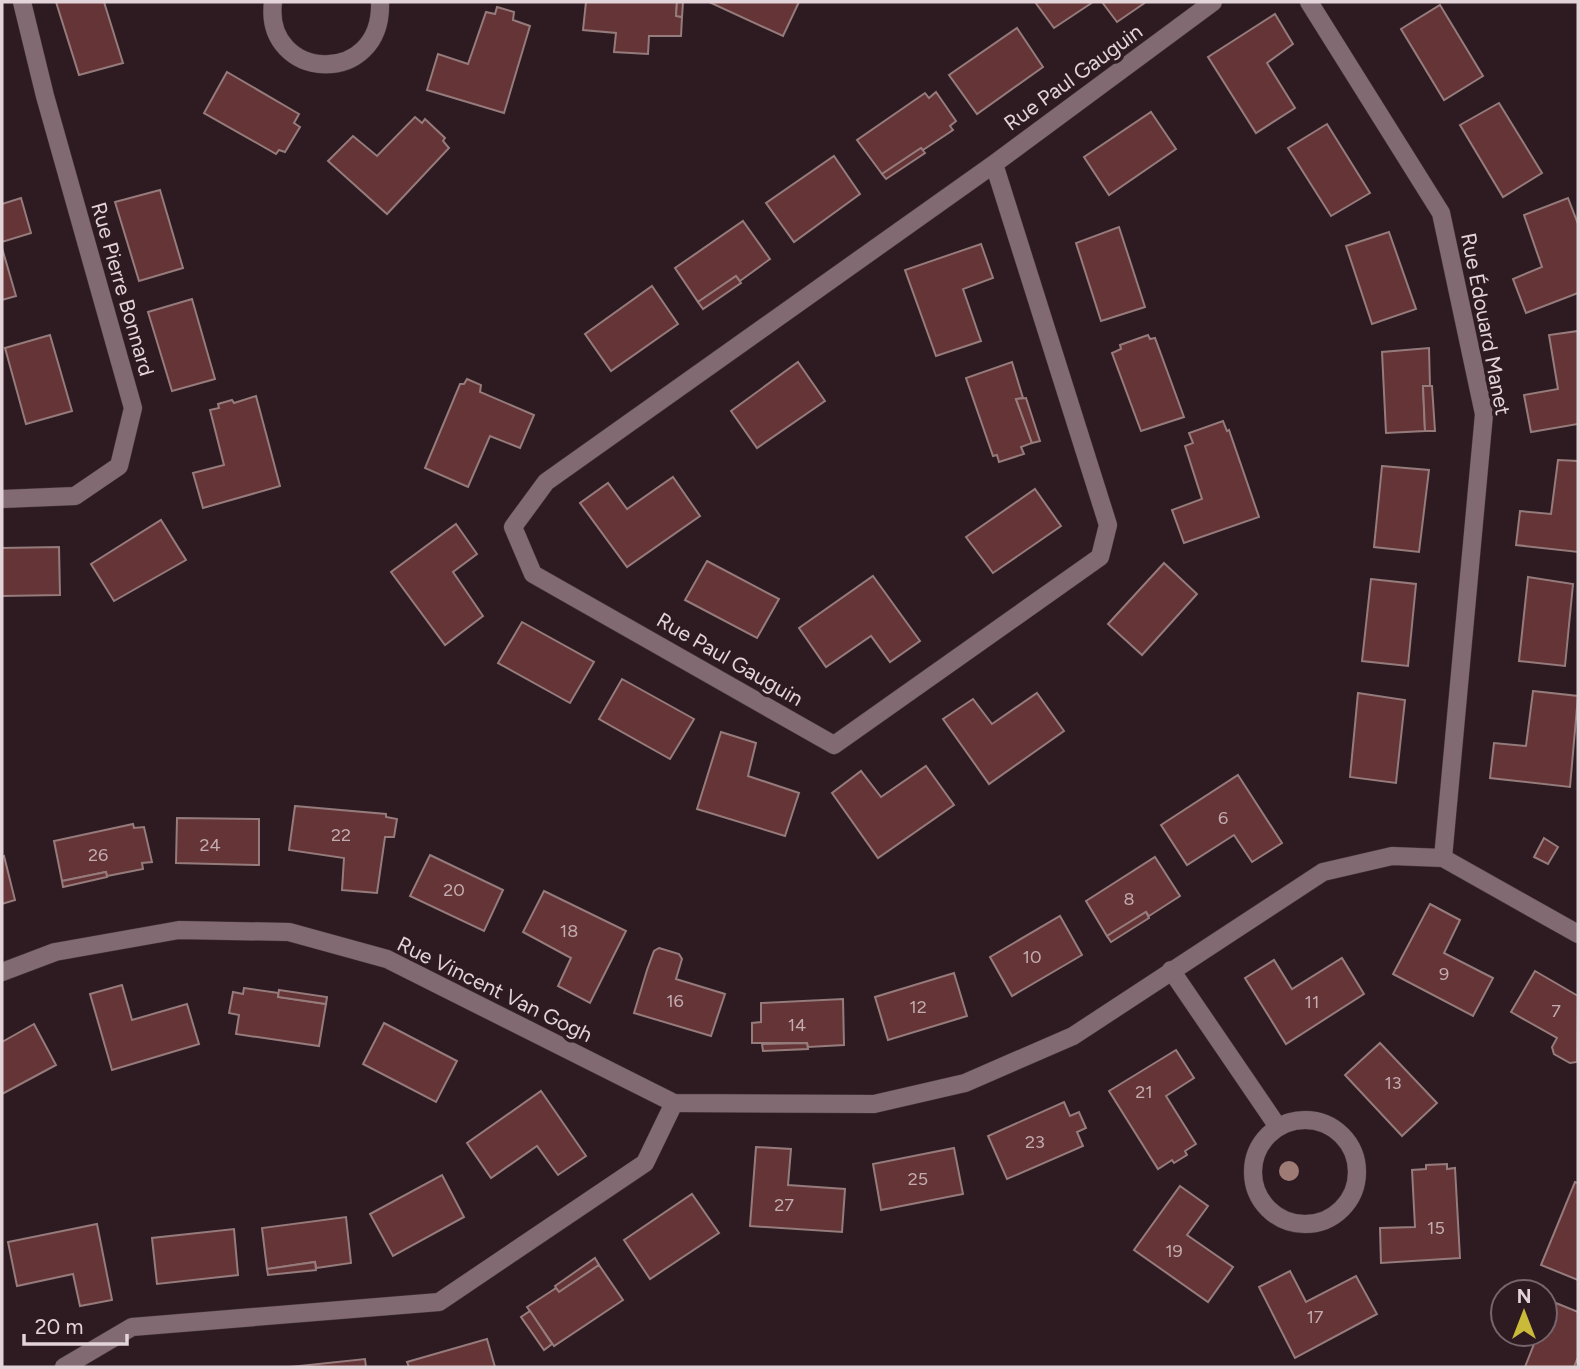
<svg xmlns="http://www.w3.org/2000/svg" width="1580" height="1369" font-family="Figtree,sans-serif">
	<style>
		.building { fill: #653437; stroke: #957b7b; stroke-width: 2 }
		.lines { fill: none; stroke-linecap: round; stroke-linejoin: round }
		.minor-casing { stroke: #46373c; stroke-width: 19 }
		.minor { stroke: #826a72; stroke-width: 18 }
		.tree { fill: #9e7b75 }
		.labels { text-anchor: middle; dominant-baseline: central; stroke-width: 7; stroke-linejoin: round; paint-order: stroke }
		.number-label { font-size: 18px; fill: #c3acb0 }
		.street-label { font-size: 21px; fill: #e2d4d8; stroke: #2e1b22 }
	</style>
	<rect width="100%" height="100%" fill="#2e1b22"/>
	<!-- building -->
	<g class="building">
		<path d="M56,2h48l19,61 -44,12z"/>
		<path d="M586,2h91l-1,14 6,1 -1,19h-32l-1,18 -34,-2 2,-19 -33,-3z"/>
		<path d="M677,2h6l-1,15 -6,-1z"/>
		<path d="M712,2h87l-16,34 -72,-33z"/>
		<path d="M1035,2h58l-39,26z"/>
		<path d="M1102,2h44l-29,20z"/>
		<path d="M1440,5l43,71 -39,24 -43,-71z"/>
		<path d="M497,7l17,5 -1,8 17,6 -26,87 -77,-23 11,-36 30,10 18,-52 9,2z"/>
		<path d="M1275,14l18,30 -26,19 28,45 -39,25 -48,-76z"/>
		<path d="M1017,28l26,39 -66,47 -28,-39z"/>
		<path d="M227,72l72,42 -5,9 6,4 -15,25 -6,-2 -3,4 -72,-41z"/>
		<path d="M936,92l20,29 -6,5 3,4 -30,20 -2,-2 -39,26 -25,-34 68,-47 4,5z"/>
		<path d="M1499,103l43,70 -39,24 -43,-72z"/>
		<path d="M1151,112l25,37 -67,46 -25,-38z"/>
		<path d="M415,117l7,6 3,-4 20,19 -2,3 6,7 -62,66 -59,-53 25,-25 24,20z"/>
		<path d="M1327,124l43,69 -39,23 -43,-68z"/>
		<path d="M921,148l4,5 -39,26 -4,-5z"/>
		<path d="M834,156l26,38 -66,48 -28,-39z"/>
		<path d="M160,190l23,78 -44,13 -24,-79z"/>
		<path d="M21,198l10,35 -29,9v-38z"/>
		<path d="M1568,198l10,26v69l-52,20 -13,-34 29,-12 -18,-52z"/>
		<path d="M743,221l27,38 -30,22 -4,-5 -38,26 -23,-34z"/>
		<path d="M1119,227l26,80 -44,14 -25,-78z"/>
		<path d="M1389,232l27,77 -44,15 -26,-78z"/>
		<path d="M981,244l12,34 -30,11 18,52 -45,15 -31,-86z"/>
		<path d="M2,248l14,48 -14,4z"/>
		<path d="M736,276l5,7 -38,26 -5,-7z"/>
		<path d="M652,286l26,38 -67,47 -26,-37z"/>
		<path d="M192,299l23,80 -43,12 -24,-79z"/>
		<path d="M1578,331v93l-47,8 -7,-37 34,-6 -9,-54z"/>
		<path d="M50,335l22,76 -46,13 -21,-76z"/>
		<path d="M1148,335l2,4 5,-1 29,79 -43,14 -29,-78 9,-4 -1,-4z"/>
		<path d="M1429,348l1,38h-7l2,45 -39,2 -4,-81z"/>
		<path d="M798,362l27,39 -68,47 -26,-37z"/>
		<path d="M1012,362l11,36 -7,1 16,44 -11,4 3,7 -25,8 -2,-7 -4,1 -27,-78z"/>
		<path d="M467,379l14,6 -1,7 54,23 -14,33 -30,-12 -22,51 -43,-19 35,-84h4z"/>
		<path d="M1423,386h9l3,45h-10z"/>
		<path d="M256,396l24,90 -77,22 -10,-35 31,-8 -14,-55 9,-2 -1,-4 14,-4 2,3z"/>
		<path d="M1026,398l14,43 -8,2 -16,-44z"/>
		<path d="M1223,421l4,10 2,-1 30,87 -75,26 -12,-33 30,-11 -17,-53 8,-3 -4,-10z"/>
		<path d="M1558,460l20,1v91l-62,-7 4,-34 31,3z"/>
		<path d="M1382,466l47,4 -10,82 -45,-5z"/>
		<path d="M673,477l27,39 -73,51 -47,-64 28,-20 19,26z"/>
		<path d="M1035,489l26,37 -68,47 -27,-36z"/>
		<path d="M161,520l25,40 -72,41 -23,-37z"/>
		<path d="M456,524l21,30 -24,18 30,44 -38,29 -54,-73z"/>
		<path d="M59,547l1,48 -58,1v-48z"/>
		<path d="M707,561l72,38 -22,39 -72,-38z"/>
		<path d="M1164,563l33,31 -55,61 -34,-31z"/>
		<path d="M873,576l47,65 -30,21 -19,-26 -45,31 -27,-39z"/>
		<path d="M1528,577l45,7 -8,82 -46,-5z"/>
		<path d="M1371,579l45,5 -8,82 -46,-5z"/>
		<path d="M522,622l72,40 -24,41 -72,-40z"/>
		<path d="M622,679l72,40 -24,40 -71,-40z"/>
		<path d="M1533,691l45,5 -8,91 -80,-9 4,-35 32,3z"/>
		<path d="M1037,693l27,38 -75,53 -46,-65 30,-20 19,25z"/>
		<path d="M1358,693l47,7 -9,83 -46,-6z"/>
		<path d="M721,732l35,11 -8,33 51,17 -14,43 -88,-27z"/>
		<path d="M926,766l28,39 -76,53 -46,-65 29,-22 20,26z"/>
		<path d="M1238,775l44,68 -30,19 -18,-27 -47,30 -26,-40z"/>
		<path d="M295,806l91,8v3l11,2 -3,18h-9l-8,56 -35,-3 2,-32 -55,-8z"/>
		<path d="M177,818l82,1v46l-83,-2z"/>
		<path d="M133,824l1,4 10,-1 8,35 -10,1 1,6 -36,7 -1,-4 -44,9 -8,-40z"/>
		<path d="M1544,838l14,9 -10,17 -14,-7z"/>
		<path d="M430,855l73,35 -19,41 -74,-35z"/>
		<path d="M4,856l11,44 -13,4v-47z"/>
		<path d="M1155,857l25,39 -31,20 -3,-4 -39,24 -21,-35z"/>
		<path d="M106,872l1,5 -44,10 -1,-6z"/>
		<path d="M544,891l82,40 -36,72 -32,-17 13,-28 -48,-26z"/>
		<path d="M1430,904l30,16 -16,33 49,25 -20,38 -80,-42z"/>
		<path d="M1146,912l3,6 -38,24 -4,-6z"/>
		<path d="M1060,916l22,39 -70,41 -22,-39z"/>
		<path d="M659,948l20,6 3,5 -6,20 49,15 -14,42 -77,-23 13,-43 7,-19z"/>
		<path d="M1342,958l22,36 -78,50 -41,-66 29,-18 18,29z"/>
		<path d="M1535,971l43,25 -1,66 -7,1 -16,-9 -2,-7 5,-9 -46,-26z"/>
		<path d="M954,973l13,43 -79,24 -13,-43z"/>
		<path d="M122,985l10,35 55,-16 12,40 -87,26 -22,-76z"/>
		<path d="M244,988l35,5 -1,4 48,7 -7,42 -83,-12 3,-19 -10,-2 4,-21 10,2z"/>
		<path d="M279,990l48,7 -1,7 -48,-7z"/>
		<path d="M843,999l1,46 -36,2 -1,-4h-55v-20l9,-1v-19z"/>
		<path d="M384,1023l73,38 -21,41 -73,-38z"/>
		<path d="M34,1024l22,41 -54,29v-52z"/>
		<path d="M807,1043l1,6 -45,2 -1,-7z"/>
		<path d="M1380,1043l57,60 -35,33 -57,-61z"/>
		<path d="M1176,1050l18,28 -28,18 30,48 -11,7 2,4 -13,8 -2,-3 -14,9 -49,-78z"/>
		<path d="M541,1091l45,65 -28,19 -21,-29 -46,32 -24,-35z"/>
		<path d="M1064,1102l6,14 9,-4 7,16 -9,4 6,14 -76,33 -19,-43z"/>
		<path d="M756,1147l35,2 -3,36 57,4 -3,43 -92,-6z"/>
		<path d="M954,1148l9,46 -82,16 -8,-46z"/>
		<path d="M1447,1164v5l8,-1 5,90 -79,5 -1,-35 35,-1 -3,-57 14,-1v-4z"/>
		<path d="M442,1175l22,42 -71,39 -23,-42z"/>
		<path d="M1575,1182l3,1v97l-37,-15z"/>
		<path d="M1180,1186l28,20 -21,29 46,32 -25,35 -74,-52z"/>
		<path d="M692,1194l27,39 -69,46 -26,-39z"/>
		<path d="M346,1217l5,46 -35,5 -1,-6 -48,7 -5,-41z"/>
		<path d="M97,1224l15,76 -32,6 -7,-32 -56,12 -9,-44z"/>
		<path d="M234,1229l4,46 -81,9 -5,-46z"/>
		<path d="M595,1258l4,7 -40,27 -3,-4 -1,-2z"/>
		<path d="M315,1262l1,8 -48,5 -1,-6z"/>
		<path d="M599,1265l24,35 -69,46 -27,-39 29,-19 3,4z"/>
		<path d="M1290,1271l16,31 50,-26 21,38 -82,44 -36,-71z"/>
		<path d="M1551,1301l27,11v45l-4,10h-49l13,-33h7v-18z"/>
		<path d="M530,1311l22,33 -8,6 -23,-33z"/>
		<path d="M487,1339l8,28h-86l-2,-5z"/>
		<path d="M365,1359l1,8h-76z"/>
	</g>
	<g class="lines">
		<!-- minor casing -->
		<g class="minor-casing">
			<g id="minor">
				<path d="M273,2c-10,79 110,87 107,0"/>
				<path d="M1309,2l132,211 43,201 -41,444"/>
				<path d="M994,164l114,361 -8,32 -266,188 -301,-171 -20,-47 33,-45 448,-318 219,-162"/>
				<path d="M2,499l73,-3 44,-30 14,-58 -88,-312 -23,-94"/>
				<path d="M1171,970l107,157"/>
				<path d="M2,972l53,-20 124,-22 110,2 98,27 287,144 200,1 91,-21 108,-47 250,-164 69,-16 51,2 135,76"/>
				<circle cx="1305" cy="1172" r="52"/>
				<path d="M64,1367l68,-40 307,-25 206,-139 29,-60"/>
			</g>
		</g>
		<!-- minor -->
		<use href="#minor" class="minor"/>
	</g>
	<!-- trees -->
	<circle class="tree" cx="1289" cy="1171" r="10"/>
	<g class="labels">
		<!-- number labels -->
		<g class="number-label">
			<text x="1223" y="818">6</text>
			<text x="341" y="835">22</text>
			<text x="210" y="845">24</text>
			<text x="98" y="855">26</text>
			<text x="454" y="890">20</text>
			<text x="1129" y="899">8</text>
			<text x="569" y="931">18</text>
			<text x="1032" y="957">10</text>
			<text x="1444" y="974">9</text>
			<text x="675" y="1001">16</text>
			<text x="1312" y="1002">11</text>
			<text x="918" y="1007">12</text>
			<text x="1556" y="1011">7</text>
			<text x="797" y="1025">14</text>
			<text x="1393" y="1083">13</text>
			<text x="1144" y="1092">21</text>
			<text x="1035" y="1142">23</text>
			<text x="918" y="1179">25</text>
			<text x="784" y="1205">27</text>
			<text x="1436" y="1228">15</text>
			<text x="1174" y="1251">19</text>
			<text x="1315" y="1317">17</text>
		</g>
		<!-- street labels -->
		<g class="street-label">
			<text transform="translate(1073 77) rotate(-36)">Rue Paul Gauguin</text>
			<text transform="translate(123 289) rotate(74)">Rue Pierre Bonnard</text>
			<text transform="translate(1486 324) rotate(79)">Rue Édouard Manet</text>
			<text transform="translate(730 659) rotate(30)">Rue Paul Gauguin</text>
			<text transform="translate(495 989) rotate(26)">Rue Vincent Van Gogh</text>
		</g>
	</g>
	<!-- border -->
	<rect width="1580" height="1369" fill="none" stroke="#e2d4d8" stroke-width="7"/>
	<!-- north arrow -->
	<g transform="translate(1524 1313)"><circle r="33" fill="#2e1b22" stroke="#76656b" stroke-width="2"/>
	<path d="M0-5L12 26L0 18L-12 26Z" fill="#c9ba3a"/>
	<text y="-10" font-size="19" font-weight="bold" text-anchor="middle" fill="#e2d4d8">N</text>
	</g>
	<!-- scale -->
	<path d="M24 1334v10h103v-10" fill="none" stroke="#e2d4d8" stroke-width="3.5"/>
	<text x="35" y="1334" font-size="21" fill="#e2d4d8" stroke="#2e1b22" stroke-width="5" paint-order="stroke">20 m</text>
</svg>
